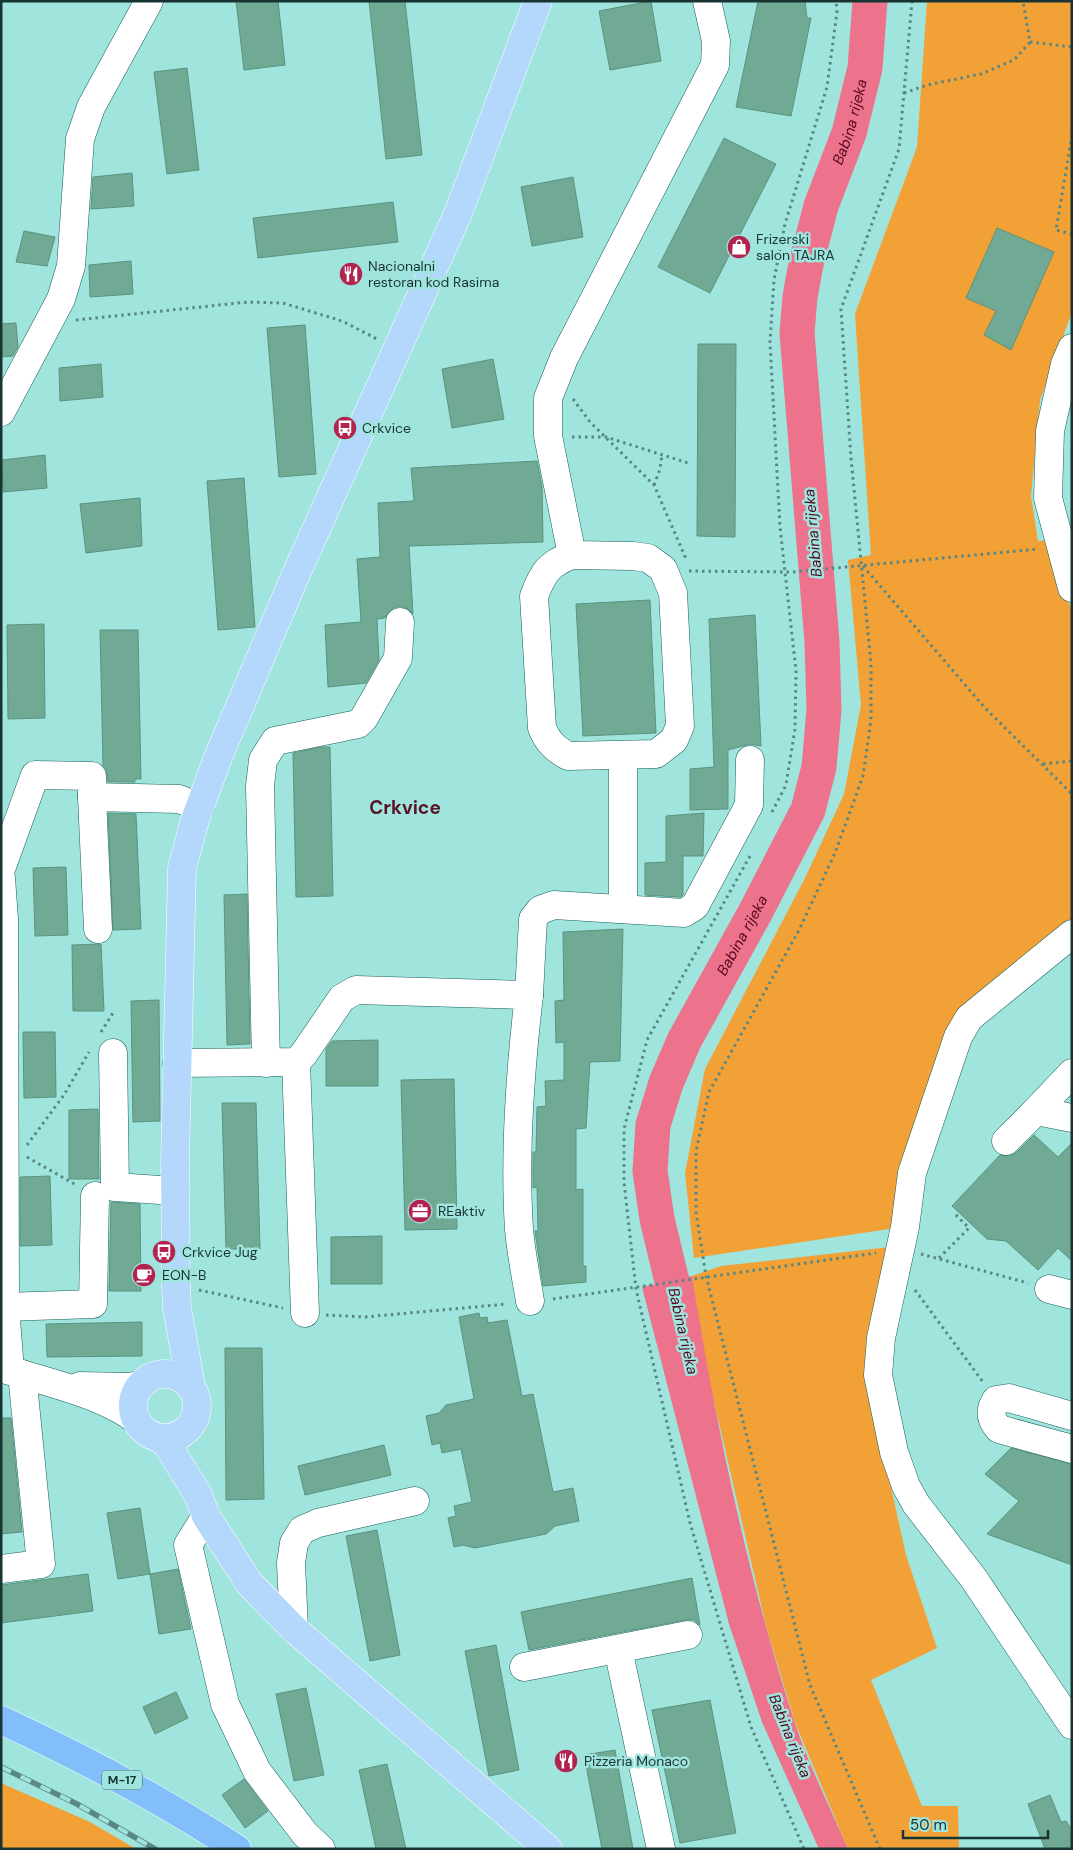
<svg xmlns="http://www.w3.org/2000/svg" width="1073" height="1850" font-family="'DM Sans',sans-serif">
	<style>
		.green { fill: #f1a136 }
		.water { fill: #ec738b }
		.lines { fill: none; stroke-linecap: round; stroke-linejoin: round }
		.river { stroke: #ec738b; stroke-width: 35 }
		.building { fill: #70aa94; stroke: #5a937f }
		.minor-casing { stroke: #165f5a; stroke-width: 29 }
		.major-casing { stroke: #fff; stroke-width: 29 }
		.highway-casing { stroke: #fff; stroke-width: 29 }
		.path { stroke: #588783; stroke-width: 3; stroke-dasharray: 2.5 4; stroke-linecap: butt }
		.minor { stroke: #fff; stroke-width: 28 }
		.major { stroke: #b4d8fb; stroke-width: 28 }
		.highway { stroke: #82bef9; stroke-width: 28 }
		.rail-casing { stroke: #5a8985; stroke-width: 5.5 }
		.rail { stroke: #a0e4de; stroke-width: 4; stroke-dasharray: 11; stroke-linecap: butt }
		.labels { text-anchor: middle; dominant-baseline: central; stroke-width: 5; stroke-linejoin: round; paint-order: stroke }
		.shield { fill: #a0e4de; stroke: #416966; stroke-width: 1 }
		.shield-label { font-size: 12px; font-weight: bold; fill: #183432 }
		.poi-label { font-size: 14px; fill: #183432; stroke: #a0e4de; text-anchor: start }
		.water-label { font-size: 15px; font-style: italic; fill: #550721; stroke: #a0e4de }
		.district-label { font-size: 19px; font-weight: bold; fill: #591527; stroke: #a0e4de }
	</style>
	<rect width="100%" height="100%" fill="#a0e4de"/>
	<!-- green -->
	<g class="green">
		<path d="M927,1h145v311l-32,88 -9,96 7,45 13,-1 21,73v309l-110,94 -66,212 -202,30 -9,-85 20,-104 100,-191 39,-84 17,-89 -13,-145 23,-5 -16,-241 62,-167z"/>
		<path d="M890,1247l-12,181 28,127 31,93 -66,32 51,126h36l1,43h-111l-52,-124 -29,-95 -61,-263 -14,-91 29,-10z"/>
		<path d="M1,1783l89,39 46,27h-135z"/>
	</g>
	<!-- water -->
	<path class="water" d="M692,1276c24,149 56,304 103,447 14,43 35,84 53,126h-29l-57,-127 -33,-98 -87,-337z"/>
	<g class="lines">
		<!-- river -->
		<path class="river" id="s1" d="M683,1327l-26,-108 -7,-48 3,-46 13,-42 18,-42 72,-130 52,-101 11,-43 5,-57 -2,-68 -25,-309 3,-36 6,-33 15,-58 28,-73 16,-65 5,-67"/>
	</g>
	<!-- building -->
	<g class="building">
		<path d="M236,1h42l7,64 -41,5z"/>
		<path d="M369,1h36l17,154 -36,4z"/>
		<path d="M651,1l10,60 -51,9 -11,-59z"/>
		<path d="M758,1h47l2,17h4l-20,98 -55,-9z"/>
		<path d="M187,68l12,102 -32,4 -13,-102z"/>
		<path d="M724,138l52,26 -66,129 -52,-26z"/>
		<path d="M132,173l2,33 -43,3 2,-32z"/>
		<path d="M573,177l10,60 -51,9 -11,-59z"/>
		<path d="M393,202l5,40 -140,16 -5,-40z"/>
		<path d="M997,228l57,24 -43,98 -27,-15 12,-24 -30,-13z"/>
		<path d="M24,231l31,6 -8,29 -31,-4z"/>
		<path d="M131,261l2,33 -43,3 -1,-32z"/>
		<path d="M16,323l2,24 -5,9 -12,1v-33z"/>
		<path d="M305,325l11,149 -37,3 -12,-149z"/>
		<path d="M698,344h38l-1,193 -38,-1z"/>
		<path d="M493,359l11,60 -52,9 -10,-59z"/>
		<path d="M101,364l2,33 -43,4 -1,-33z"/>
		<path d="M45,455l2,33 -44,4 -1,-32z"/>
		<path d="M537,461l5,25 1,56 -134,4 4,68 -5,-5 -8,-3 -7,2 -8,10 -8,1 2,41 -13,23 -38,4 -3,-62 36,-3 -4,-63 23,-2 -2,-54 36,-2 -3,-33z"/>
		<path d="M244,478l11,149 -37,3 -11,-149z"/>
		<path d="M140,498l2,48 -56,7 -6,-49z"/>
		<path d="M650,600l6,133 -73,3 -7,-132z"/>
		<path d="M755,615l6,131 -11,-2 -22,6v59l-38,1v-41l24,-2 -5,-148z"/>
		<path d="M44,624l1,94 -37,1 -1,-94z"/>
		<path d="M100,630h38l3,149h-6v3h-27l-2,-13 -3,-4z"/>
		<path d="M321,747h9l3,149 -37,1 -3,-144z"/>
		<path d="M108,813l28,1 5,115 -28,1z"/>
		<path d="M704,813l-1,43h-20v39l-3,2 -35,-2v-32l21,-1v-46z"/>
		<path d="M66,867l2,68 -33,1 -2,-68z"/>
		<path d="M247,894l3,150 -23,1 -3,-150z"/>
		<path d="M623,929l-3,132 -30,1 -4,66 -10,1v61l7,-1v77h3v16l-43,4 -8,-55h3l-1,-44 -4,1v-36h3l1,-45 9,-1 -1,-25 19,-1v-38l-8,1 -1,-42 9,-1 -1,-68z"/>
		<path d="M101,944l3,67h-31l-1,-66z"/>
		<path d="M159,1000l1,121 -27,1 -2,-121z"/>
		<path d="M23,1032h32l1,65 -32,1z"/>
		<path d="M378,1040v46h-52v-37l6,-8z"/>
		<path d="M454,1079l3,150 -52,1 -4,-150z"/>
		<path d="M222,1103h34l4,146h-34z"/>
		<path d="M98,1109l1,70h-30v-69z"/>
		<path d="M1034,1135l24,22 14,-14v118l-14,-13 -20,22 -32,-29 -19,-2 -35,-33 48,-51 10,1 7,-4z"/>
		<path d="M50,1176l2,69 -32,1v-69z"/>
		<path d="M111,1202l29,2 1,87h-32z"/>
		<path d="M382,1236v48h-51v-47z"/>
		<path d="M479,1313l1,5 7,-1 1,6 19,-3 15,76 11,-2 20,98 20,-4 6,33 -24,5 -9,8 -71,14 -12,-3 -9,2 -6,-29 8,-2 -2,-10 18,-4 -11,-53 -19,4 -2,-10 -8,2 -6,-29 13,-3 7,-8 28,-6 -15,-82z"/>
		<path d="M142,1322v34l-95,1 -1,-33z"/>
		<path d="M225,1348h37l2,151 -38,1z"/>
		<path d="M1,1418h10l11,114 -21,2z"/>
		<path d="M384,1445l7,30 -86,20 -7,-29z"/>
		<path d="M1011,1448l61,16v101l-85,-31 32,-33 -34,-27z"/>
		<path d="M140,1508l10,66 -32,5 -11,-66z"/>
		<path d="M377,1530l23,125 -30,6 -24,-125z"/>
		<path d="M178,1569l13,60 -32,5 -9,-60z"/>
		<path d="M88,1574l5,37 -92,12v-38z"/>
		<path d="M692,1578l8,47 -6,-5h-9l-156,30 -8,-38z"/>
		<path d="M496,1645l23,125 -30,6 -24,-125z"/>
		<path d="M306,1688l18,87 -30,6 -18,-87z"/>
		<path d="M176,1692l12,26 -33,16 -12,-27z"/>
		<path d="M710,1700l26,133 -56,10 -28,-133z"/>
		<path d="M615,1750l18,99h-31l-18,-94z"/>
		<path d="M387,1764l19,85h-30l-17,-79z"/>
		<path d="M244,1779l24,32 -23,17 -23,-33z"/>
		<path d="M1050,1795l11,27 5,-1 6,9v19h-27l-17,-45z"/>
	</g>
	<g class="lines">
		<!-- minor casing -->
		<g class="minor-casing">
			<g id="minor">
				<path d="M1072,348l-7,16 -15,67 -2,67 24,90"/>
				<path d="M1,412l60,-113 10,-33 9,-127 11,-32 58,-106"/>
				<path d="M572,555l61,1 15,2 15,11 10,24 7,133 -6,14 -18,14 -88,2c-13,-7 -20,-14 -26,-28l-8,-132c9,-23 14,-32 38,-41z"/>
				<path d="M572,555l-24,-119v-38l16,-40 151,-293 1,-24 -9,-40"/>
				<path d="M623,756v153"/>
				<path d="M1,869l34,-94 57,1v21"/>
				<path d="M1,878l3,41 1,388 5,63"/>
				<path d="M98,929l-6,-132 87,2 21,8"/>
				<path d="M1072,934l-103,84 -11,19 -46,136 -7,54 -24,111 -3,37 16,77 12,34 10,18 58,75 98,146"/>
				<path d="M529,995l4,-76 7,-9 14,-5 130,8 11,-7 54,-101 1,-45"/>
				<path d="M113,1053l2,134 60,4"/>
				<path d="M296,1062l9,251"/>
				<path d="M177,1063l119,-1 7,-7 39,-57 14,-8 173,5c-9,77 -15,157 -10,234 2,24 7,48 11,72"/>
				<path d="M266,1063l-6,-277 3,-26 12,-19 83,-17 6,-6 34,-60 2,-36"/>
				<path d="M1072,1073l-36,38 36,7"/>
				<path d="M1006,1141l30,-30"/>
				<path d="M1049,1289l23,6"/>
				<path d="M5,1307l88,-3 2,-108"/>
				<path d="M7,1370c38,11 99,26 129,50"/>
				<path d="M80,1386l47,1 14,-2"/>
				<path d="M1072,1416l-63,-18 -13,2c-7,11 -6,19 3,29l73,20"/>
				<path d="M206,1516l-18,29 37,159 32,67 48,63 16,15"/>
				<path d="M1,1569l40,-5 -19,-190"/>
				<path d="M294,1629l-3,-66 3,-20 8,-13 16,-7 97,-22"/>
				<path d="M618,1649l43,200"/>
				<path d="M524,1667l164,-32"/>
			</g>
		</g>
		<!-- major casing -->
		<g class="major-casing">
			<g id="major">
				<circle cx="165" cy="1406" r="32"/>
				<path d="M191,1386l-14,-78 -1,-22 -1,-125 7,-293 13,-48 22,-60 76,-179 166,-370 79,-210"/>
				<path d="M157,1437l10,7 31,51 8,21 43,67 45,46 254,220"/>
			</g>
		</g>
		<!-- highway casing -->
		<g class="highway-casing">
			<path id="highway" d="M1,1720c82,38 161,80 236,129"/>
		</g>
		<!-- path -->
		<g class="path">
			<path d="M1030,42l42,5"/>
			<path d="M904,93l23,-8 54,-11 33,-14 16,-18 -7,-41"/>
			<path d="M1072,135l-16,95 16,4"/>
			<path d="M76,320l172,-18 35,1 59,18 35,18"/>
			<path d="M573,399l17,23 64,63 33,76"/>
			<path d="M572,437h34l82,26"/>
			<path d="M654,485l6,-16 2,-14"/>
			<path d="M863,566l122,142 87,86"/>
			<path d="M689,571l103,1 247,-23"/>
			<path d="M1043,764l29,-3"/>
			<path d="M772,812l14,-27 9,-56 1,-58 -16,-144 -10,-185 4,-62 11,-56 42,-137 10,-75 -1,-11"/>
			<path d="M750,856l-103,184 -23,89v53l12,107 54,234 61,204 53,122"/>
			<path d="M101,1032l12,-19"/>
			<path d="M27,1145l37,-50 25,-43"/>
			<path d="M27,1157l49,28"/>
			<path d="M921,1254l107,29"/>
			<path d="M939,1258l30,-30 -16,-16"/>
			<path d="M199,1290l84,18"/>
			<path d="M915,1290l68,92"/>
			<path d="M553,1299l323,-46"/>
			<path d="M326,1315l39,2 142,-13"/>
			<path d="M880,1849l-70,-164 -104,-409 -10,-64v-61l13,-59 90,-162 36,-77 28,-77 8,-56v-56l-20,-206 -10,-149 58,-160 13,-148"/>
		</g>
		<!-- minor -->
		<use href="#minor" class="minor"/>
		<!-- major -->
		<use href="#major" class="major"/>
		<!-- highway -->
		<use href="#highway" class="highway"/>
		<!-- rail casing -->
		<g class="rail-casing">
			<path id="rail" d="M1,1767l76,37 78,45"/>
		</g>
		<!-- rail -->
		<use href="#rail" class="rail"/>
	</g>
	<!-- icons -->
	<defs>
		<g id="shop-disc" transform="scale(1.25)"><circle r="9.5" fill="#b3234f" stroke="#a0e4de"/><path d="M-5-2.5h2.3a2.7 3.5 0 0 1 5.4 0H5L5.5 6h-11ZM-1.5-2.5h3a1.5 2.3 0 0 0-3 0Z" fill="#fff"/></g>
		<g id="restaurant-disc" transform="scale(1.25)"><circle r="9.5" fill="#b3234f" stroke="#a0e4de"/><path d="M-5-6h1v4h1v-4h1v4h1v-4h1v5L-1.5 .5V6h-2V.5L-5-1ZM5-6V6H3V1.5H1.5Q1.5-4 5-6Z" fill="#fff"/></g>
		<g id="bus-disc" transform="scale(1.25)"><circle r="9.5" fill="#b3234f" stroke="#a0e4de"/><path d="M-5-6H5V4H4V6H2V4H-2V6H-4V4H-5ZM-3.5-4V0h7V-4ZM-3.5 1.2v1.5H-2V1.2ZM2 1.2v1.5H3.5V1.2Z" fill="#fff"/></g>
		<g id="office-disc" transform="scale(1.25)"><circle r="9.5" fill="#b3234f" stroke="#a0e4de"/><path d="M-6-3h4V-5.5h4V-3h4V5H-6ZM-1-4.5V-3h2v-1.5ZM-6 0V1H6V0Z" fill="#fff"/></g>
		<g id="cafe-disc" transform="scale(1.25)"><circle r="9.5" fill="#b3234f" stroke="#a0e4de"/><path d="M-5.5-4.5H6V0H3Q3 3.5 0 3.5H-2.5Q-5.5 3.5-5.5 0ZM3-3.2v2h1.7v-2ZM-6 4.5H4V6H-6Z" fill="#fff"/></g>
	</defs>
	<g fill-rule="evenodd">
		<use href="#shop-disc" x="739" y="247"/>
		<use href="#restaurant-disc" x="351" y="274"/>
		<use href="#bus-disc" x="345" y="428"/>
		<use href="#office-disc" x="420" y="1211"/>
		<use href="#bus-disc" x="164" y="1252"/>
		<use href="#cafe-disc" x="144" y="1275"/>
		<use href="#restaurant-disc" x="566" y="1761"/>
	</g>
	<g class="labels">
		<!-- shield labels -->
		<rect class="shield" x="102" y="1770.5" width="40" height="19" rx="4"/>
		<g class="shield-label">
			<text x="122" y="1780">M-17</text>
		</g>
		<!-- poi labels -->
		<g class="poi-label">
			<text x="756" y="239">Frizerski<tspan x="756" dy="16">salon TAJRA</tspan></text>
			<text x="368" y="266">Nacionalni<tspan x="368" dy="16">restoran kod Rasima</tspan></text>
			<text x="362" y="428">Crkvice</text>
			<text x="438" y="1211">REaktiv</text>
			<text x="182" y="1252">Crkvice Jug</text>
			<text x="162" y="1275">EON-B</text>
			<text x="584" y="1761">Pizzeria Monaco</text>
		</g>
		<!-- water labels -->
		<g class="water-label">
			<text stroke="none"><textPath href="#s1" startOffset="1256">Babina rijeka</textPath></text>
			<text transform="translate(813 533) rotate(-95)">Babina rijeka</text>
			<text stroke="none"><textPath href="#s1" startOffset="416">Babina rijeka</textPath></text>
			<text transform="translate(683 1331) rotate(77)">Babina rijeka</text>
			<text transform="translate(790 1736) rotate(68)">Babina rijeka</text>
		</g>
		<!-- district labels -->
		<g class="district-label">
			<text x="405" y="807">Crkvice</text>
		</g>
	</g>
	<!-- border -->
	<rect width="1073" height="1850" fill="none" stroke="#183432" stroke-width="5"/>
	<!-- scale -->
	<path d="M903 1830v8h145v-8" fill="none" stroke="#183432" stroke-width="2.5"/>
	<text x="910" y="1830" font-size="15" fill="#183432" stroke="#a0e4de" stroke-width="4" paint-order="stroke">50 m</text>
</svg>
